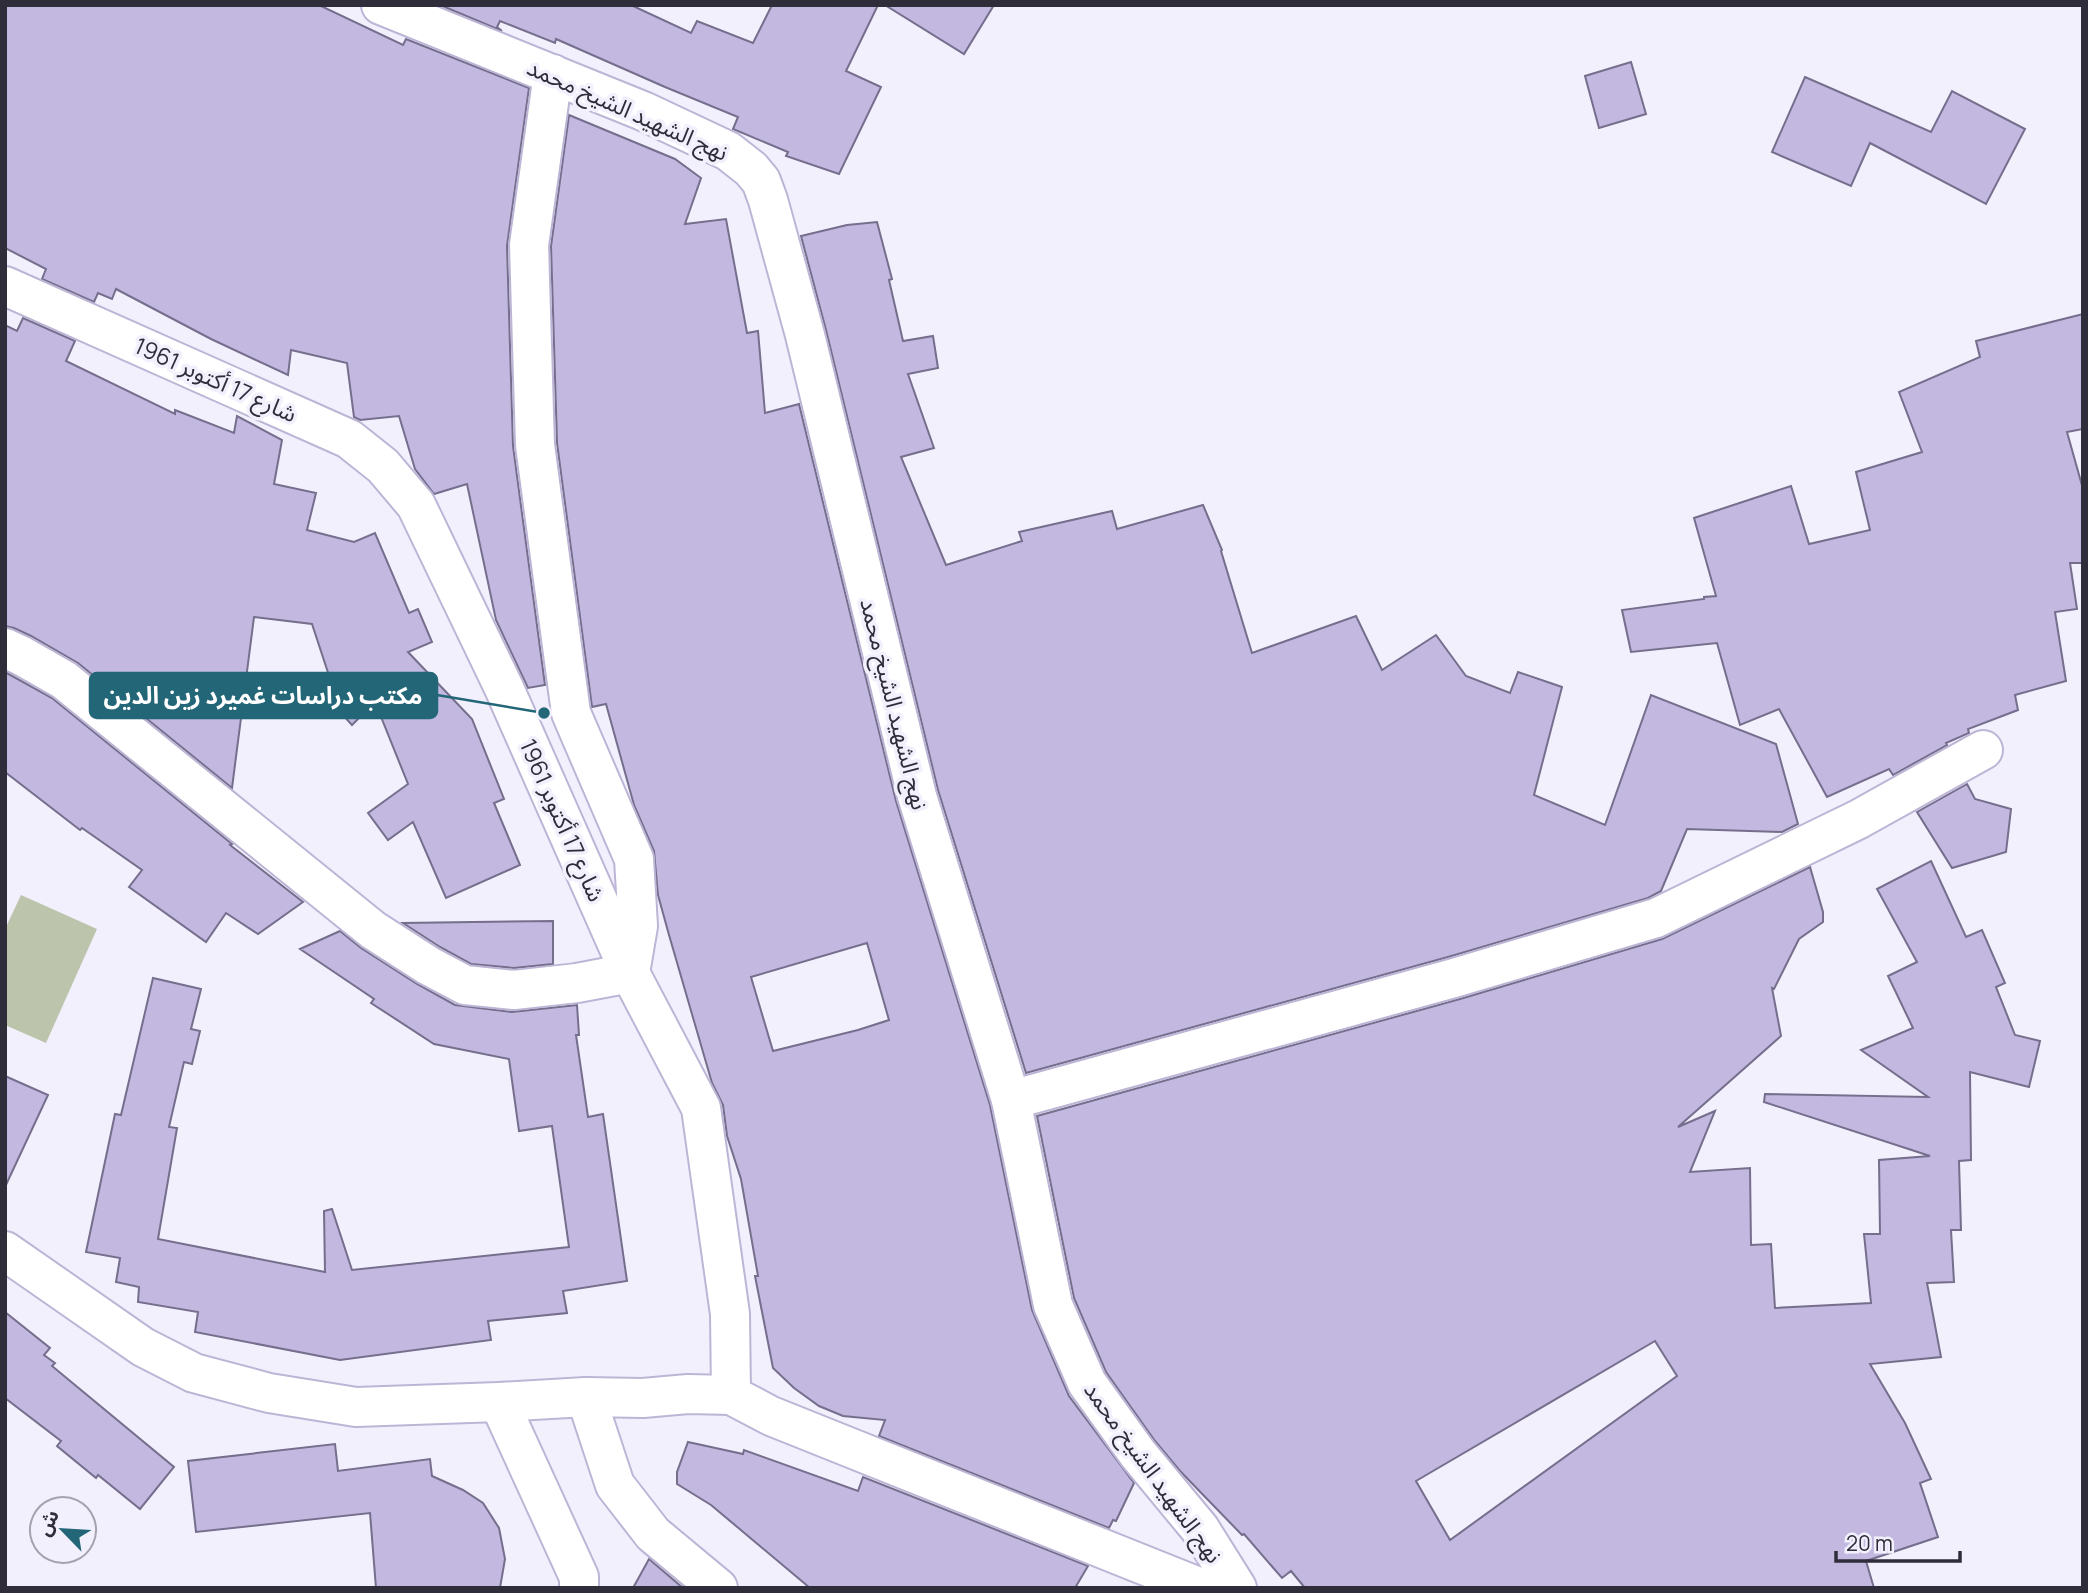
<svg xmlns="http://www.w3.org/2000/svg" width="2088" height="1593" font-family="Manrope,'Noto Sans Arabic',sans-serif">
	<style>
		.green { fill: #bcc5ac }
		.building { fill: #c2b8e0; stroke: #756e8c; stroke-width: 2; fill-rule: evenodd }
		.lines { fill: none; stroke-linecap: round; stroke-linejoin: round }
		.minor-casing { stroke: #bdb5d6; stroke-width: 42 }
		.major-casing { stroke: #bdb5d6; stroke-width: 42 }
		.minor { stroke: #fff; stroke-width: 38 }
		.major { stroke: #fff; stroke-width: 38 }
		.labels { text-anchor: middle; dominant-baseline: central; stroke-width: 7; stroke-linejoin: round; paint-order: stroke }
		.street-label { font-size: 23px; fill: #302d3a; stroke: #f3f0fe }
		.leader { fill: none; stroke: #226678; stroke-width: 2.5 }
		.callout-dot { fill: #226678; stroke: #f3f0fe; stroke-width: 2.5 }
		.callout { fill: #226678; stroke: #226678; stroke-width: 2.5 }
		.callout-label { font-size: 24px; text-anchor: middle; font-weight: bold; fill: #fff }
	</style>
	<rect width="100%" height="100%" fill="#f3f0fe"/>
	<!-- green -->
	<path class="green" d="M21,895l76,34 -51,114 -41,-18v-96z"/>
	<!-- building -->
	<g class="building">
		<path d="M5,5h314l84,40 3,-6 123,49 -22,158 6,200 32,239 -17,3 -32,-68 -29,-136 -33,10 -19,-25 -16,-53 -39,4 -6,-3 -7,-54 -56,-13 -3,25 -77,-36 -95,-50 -4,10 -14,-6 -4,9 -52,-23 4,-10 -41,-21z"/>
		<path d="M440,5h191l60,28 6,-12 56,22 19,-38h106l-32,66 35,16 -42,87 -53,-18 2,-4 -55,-23 5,-12 -73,-30 -109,-48 -1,4 -55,-22 -3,6 5,4z"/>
		<path d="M885,5h109l-30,49z"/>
		<path d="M1631,62l15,52 -47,14 -14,-52z"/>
		<path d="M1805,77l126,55 21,-41 73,38 -39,75 -116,-61 -19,43 -79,-34z"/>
		<path d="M569,115l106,44 26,19 -16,46 41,-5 21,114 11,-2 7,82 34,-9 97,397 94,304 42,205 37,86 65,87 -18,38 -3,-1 -4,8 -230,-92 6,-16 -42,-4 -24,-10 -25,-18 -21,-20 -18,-92h3l-17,-97 -14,-43 -4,-31 -11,-22 -43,-148 -11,-40 -4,-44 -20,-46 -28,-101 -14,3 -35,-264 -6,-197zM867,943l22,77 -31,10 -85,21 -22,-74z"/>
		<path d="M877,222l15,57 -3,1 14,61 30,-5 5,32 -30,6 26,74 -33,9 45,108 76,-24 -3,-9 93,-21 5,18 86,-24 19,45 -1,1 31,102 104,-37 26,54 54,-35 30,41 44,17 8,-21 44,15 -28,108 71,30 46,-130 125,49 22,80 -16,8 -95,-3 -26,62 -13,7 -200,59 -422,116 -88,-283 -112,-460 -25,-94 46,-11z"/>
		<path d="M2083,314v115l-16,3 16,57v74h-13l7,46 -22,3 11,69 -51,14 3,15 -50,19 1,4 -23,10 1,2 -54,30 -4,-6 -62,28 -48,-88 -39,16 -23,-82 -86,9 -9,-42 82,-11v-2l12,-1 -22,-78 97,-32 18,58 61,-14 -14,-58 66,-20 -23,-60 81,-35 -4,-16z"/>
		<path d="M23,318l52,23 -9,20 109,53v-4l59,23 3,-17 45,24 -8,44 42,9 -9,37 47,12 21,-9 34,80 9,-4 14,33 -24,10 64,67 32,80 -10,4 26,62 -74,33 -33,-76 -25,18 -20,-27 40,-29 -33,-82 -23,23 -21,-23 5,-5 -24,-73 -58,-7 -22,171 -154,-125 -47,-27 -17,-8 -9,-2v-301l12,6z"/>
		<path d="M5,672l47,26 180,146 -2,1 73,57 -45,32 -32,-21 -20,29 -77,-55 13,-17 -60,-42 -2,2 -75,-58z"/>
		<path d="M1967,784l8,15 36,10 -5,43 -54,16 -35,-56z"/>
		<path d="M1931,861l35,76 16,-7 23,53 -9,4 19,48 25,6 -11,46 -59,-15 1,88 -12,1 2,69h-10l3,52 -27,1 14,74 -71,7 35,59 26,56 -11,4 18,54 -72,24 8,27h-569l-14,-17 -9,7 -38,-44 -2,1 -62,-64 -25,-30 -49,-69 -32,-74 -37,-182 423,-117 202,-60 148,-72 13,45v10l-24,17 -25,50 -2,-1 9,48 -103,91 37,-16 -25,61 60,-4 1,77 20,-1 4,64 96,-5 -7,-69h16l-1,-74 51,-4 -166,-54 1,-8 163,3 -67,-47 52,-22 -25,-52 29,-14 -40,-73zM1655,1341l22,35 -227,164 -34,-59z"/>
		<path d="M553,921v43l-39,4 -43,-4 -31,-17 -37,-24z"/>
		<path d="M340,931l21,17 56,36 38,21 57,7 65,-7 2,30h-3l12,82 15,-3 24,167 -64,10 4,22 -79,8 3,19 -151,20 -145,-28 3,-20 -60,-10 1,-15 -23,-5 4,-24 -34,-6 29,-138 6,1 32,-137 48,11 -10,40 9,2 -8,33 -8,-2 -15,65 8,1 -19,111 167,33 -1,-61 8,-2 20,61 217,-23 -17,-121 -33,5 -10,-72 -75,-15 -63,-41 3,-4 -74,-50z"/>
		<path d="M5,1076l43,19 -43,92z"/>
		<path d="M5,1312l45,36 -6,7 11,8 -3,3 122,101 -34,42 -42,-34 -2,3 -39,-32 4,-5 -56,-43z"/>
		<path d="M688,1442l55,12 1,-4 114,41 5,-14 225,89 -13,22h-265l-99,-83 -34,-21v-12z"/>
		<path d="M335,1444l3,27 92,-12 2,17 31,14 20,13 16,25 6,31 -5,29h-124l-6,-75 -174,19 -8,-71z"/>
		<path d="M649,1559l34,29h-50z"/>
	</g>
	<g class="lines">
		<!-- minor casing -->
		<g class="minor-casing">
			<g id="minor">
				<path d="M381,5l262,106 85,40 23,18 10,12 7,19 37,135 112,461 94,304 42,205 34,78 51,71 62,75 37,59"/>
				<path d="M5,286l344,153 34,27 33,39 88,183 126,285 71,135 29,206 1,81"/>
				<path d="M5,648l17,8 42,24 309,250 56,36 36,19 49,5 63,-7 53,-10 8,-47 -4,-67 -63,-146 -36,-268 -6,-200 24,-171"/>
				<path d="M1011,1100l443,-122 202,-60 203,-99 124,-69"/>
				<path d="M586,1397l29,88 38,49 65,54"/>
				<path d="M499,1402l80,175v11"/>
			</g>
		</g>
		<!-- major casing -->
		<g class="major-casing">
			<path id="major" d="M5,1251l138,96 51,26 75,20 87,14 143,-5 87,-5 57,1 45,-4 43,1 40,21 430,172"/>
		</g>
		<!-- minor -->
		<use href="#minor" class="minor"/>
		<!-- major -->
		<use href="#major" class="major"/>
	</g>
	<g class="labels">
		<!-- street labels -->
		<g class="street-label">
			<text transform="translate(628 109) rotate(24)">نهج الشهيد الشيخ محمد</text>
			<text transform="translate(216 379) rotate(24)">شارع 17 أكتوبر 1961</text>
			<text transform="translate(895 704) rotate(76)">نهج الشهيد الشيخ محمد</text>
			<text transform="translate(563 820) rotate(66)">شارع 17 أكتوبر 1961</text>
			<text transform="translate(1154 1472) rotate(54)">نهج الشهيد الشيخ محمد</text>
		</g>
	</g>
	<!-- callouts -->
	<path class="leader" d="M544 713L437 695"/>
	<circle class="callout-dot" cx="544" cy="713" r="7"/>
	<rect class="callout" x="90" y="673" width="347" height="45" rx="7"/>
	<g class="callout-label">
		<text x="263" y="704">مكتب دراسات غميرد زين الدين</text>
	</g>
	<!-- border -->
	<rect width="2088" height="1593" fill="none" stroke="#302d3a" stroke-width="14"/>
	<!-- north arrow -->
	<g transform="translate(63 1530) rotate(295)"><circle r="33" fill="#f3f0fe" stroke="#a5a2b0" stroke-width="2"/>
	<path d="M0-5L12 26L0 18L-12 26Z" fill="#226678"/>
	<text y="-10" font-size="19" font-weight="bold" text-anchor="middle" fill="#302d3a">ش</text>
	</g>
	<!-- scale -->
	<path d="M1836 1551v10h124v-10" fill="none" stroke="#302d3a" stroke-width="3.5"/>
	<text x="1846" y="1551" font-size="21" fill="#302d3a" stroke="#f3f0fe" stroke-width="5" paint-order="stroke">20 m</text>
</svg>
